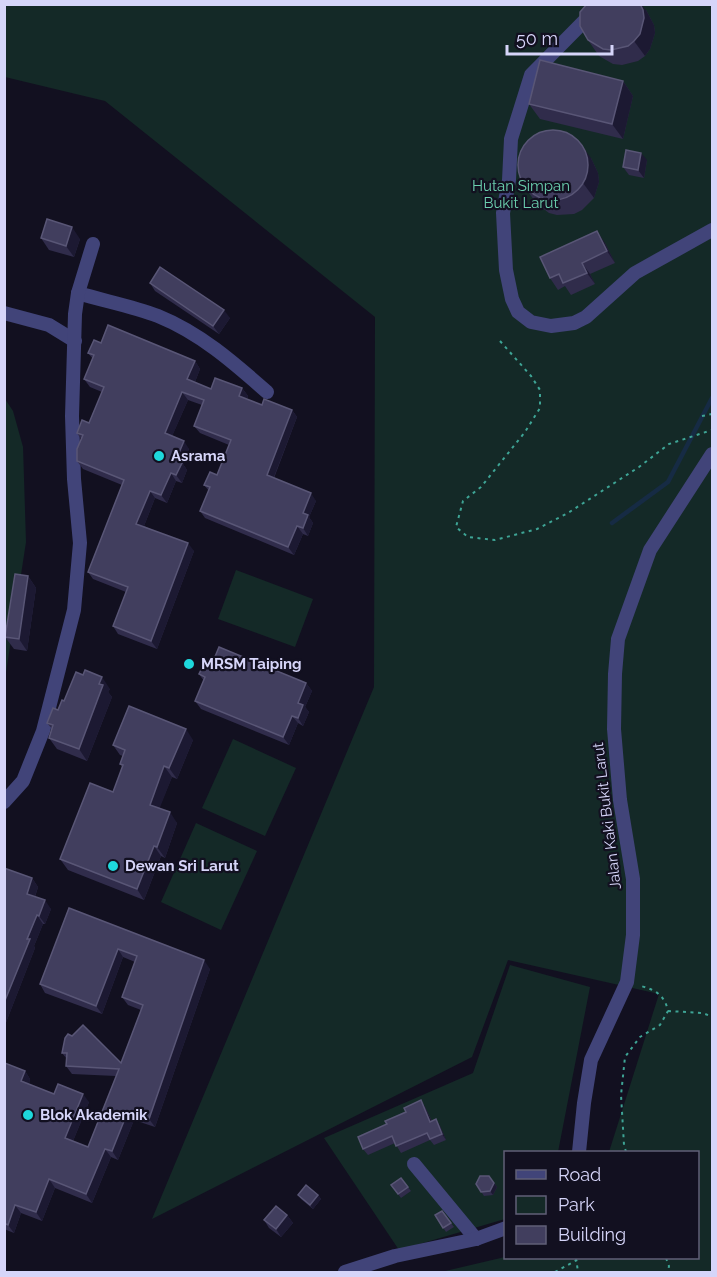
<svg xmlns="http://www.w3.org/2000/svg" width="717" height="1277" font-family="Raleway,sans-serif">
	<style>
		.green { fill: #142927 }
		.lines { fill: none; stroke-linecap: round; stroke-linejoin: round }
		.stream { stroke: #162b44; stroke-width: 4.5 }
		.path { stroke: #3ea495; stroke-width: 2; stroke-dasharray: 3 4.5; stroke-linecap: butt }
		.minor { stroke: #414479; stroke-width: 14 }
		.wall { fill: #302c4b }
		.shaded-wall { fill: #1c1932 }
		.building { fill: #413e5e; stroke: #595676; stroke-width: 1.5 }
		.poi-dot { fill: #1ed8dc; stroke: #121020; stroke-width: 2 }
		.labels { text-anchor: middle; dominant-baseline: central; stroke-width: 4.5; stroke-linejoin: round; paint-order: stroke }
		.park-label { font-size: 15px; fill: #6bcfae; stroke: #121020 }
		.poi-label { font-size: 15px; font-weight: bold; fill: #d6d5f9; stroke: #121020; text-anchor: start }
		.street-label { font-size: 15px; fill: #d6d5f9; stroke: #121020 }
	</style>
	<rect width="100%" height="100%" fill="#121020"/>
	<!-- green -->
	<g class="green">
		<path d="M5,5h707v1267h-271l64,-15 193,1v-106h-89l50,-158 -151,-34 -36,97 -320,162 222,-532 1,-370 -270,-216 -100,-24z"/>
		<path d="M5,399l8,12 10,36 3,95 -21,137z"/>
		<path d="M236,570l77,29 -18,48 -77,-28z"/>
		<path d="M233,739l63,29 -31,68 -63,-28z"/>
		<path d="M196,823l61,28 -36,79 -60,-28z"/>
		<path d="M510,965l80,22 -32,165h-52l-1,67 -106,31 -75,-112 149,-65z"/>
	</g>
	<g class="lines">
		<!-- stream -->
		<path class="stream" d="M612,523l56,-41 44,-84"/>
		<!-- path -->
		<g class="path">
			<path d="M500,341l31,35 9,14v18l-15,24 -44,55 -18,14 -7,26 12,10 27,3 42,-11 31,-16 71,-46 30,-23 43,-14"/>
			<path d="M702,416l10,-2"/>
			<path d="M668,1011l35,2 9,4"/>
			<path d="M626,1152l-2,-7 -3,-50 4,-38 15,-20 20,-12 8,-14c-3,-15 -12,-21 -27,-25"/>
			<path d="M576,1258l2,14"/>
			<path d="M666,1258l3,8 -1,6"/>
			<path d="M555,1272l22,-12"/>
		</g>
		<!-- minor -->
		<g class="minor">
			<path d="M601,4l-70,71 -20,64 -2,41 -6,33 3,57 6,29 6,13 13,10 20,4 23,-3 12,-6 49,-44 77,-43"/>
			<path d="M78,293c26,8 54,13 80,23 42,17 75,46 109,76"/>
			<path d="M4,313l45,12 26,16"/>
			<path d="M4,802l19,-21 20,-50 31,-121 6,-67 -6,-64 -2,-63 3,-102 3,-21 15,-49"/>
			<path d="M579,1152l5,-49 7,-43 36,-78 6,-47v-56l-13,-79 -6,-71 1,-55 3,-35 32,-89 62,-96"/>
			<path d="M414,1164l62,75"/>
			<path d="M345,1272l50,-16 81,-17 30,-11"/>
		</g>
	</g>
	<!-- wall -->
	<g class="wall">
		<path d="M646,10l8,15 1,8 -5,16 -5,7 -7,5 -16,4 -9,-1 -14,-8 -11,-16z"/>
		<path d="M623,81l10,15 -10,43 -83,-20 -11,-15z"/>
		<path d="M591,158l7,15 1,9 -5,16 -12,12 -8,4 -17,1 -8,-2 -13,-10 -16,-23z"/>
		<path d="M647,160l-3,18 -15,-3 -6,-8z"/>
		<path d="M41,238l39,1 -6,18 -25,-7z"/>
		<path d="M605,243l10,20 -25,11 5,10 -24,11 -6,-9 -7,4 -8,-12z"/>
		<path d="M150,283l80,35 -11,16 -64,-43z"/>
		<path d="M101,343l94,18 5,8 -5,13 16,7 31,-1 6,8 -1,3 15,6 30,5 5,7 -23,61 42,23 -7,16 4,6 -5,13 -5,-2 -9,21 -89,-37 -5,-7 9,-20 -5,-6 13,-10 12,-30 -29,-12 -6,-7 8,-21 -14,-5 -16,36 17,13 -6,15 4,6 -5,13 -6,-2 -9,22 -12,-5 -11,28 50,25 -37,98 -39,-15 -5,-8 13,-34 -33,-13 -5,-7 34,-87 -39,-16 -6,-8 4,-22 -4,-6 12,-10 13,-31 -12,-5 -6,-8 9,-20 -5,-6z"/>
		<path d="M28,576l8,12 -9,63 -13,-2 -9,-12z"/>
		<path d="M212,664l94,19 6,8 -7,16 4,5 -6,14 -5,-3 -9,22 -88,-36 -6,-8 9,-20 -5,-7z"/>
		<path d="M110,689l-2,3 4,5 -25,64 -30,-12 -8,-11 3,-9 -5,-6 17,-22z"/>
		<path d="M193,740l-16,39 -5,-2 -13,31 18,15 -12,35 -4,-2 -17,44 -76,-30 -8,-11 53,-67 10,-24 -3,-4 3,-8 -3,-1 -7,-10z"/>
		<path d="M32,878l6,9 -3,10 16,12 -6,15h-2l-9,22 1,2 -30,77z"/>
		<path d="M69,908l141,61 -55,158 -21,-7 -16,40 -7,-3 -19,46 -37,-15 -13,33 -21,-8 -7,20 -10,-4v-164l21,6 5,8 -1,5 25,10 35,8 -16,39 15,6 28,-71 -44,-2 -6,-8 1,-7 -5,-6 3,-15 56,25 20,-53 -13,-5 -6,-8 13,-35 -12,-5 -21,57 -57,-21 -5,-9z"/>
		<path d="M425,1107l7,14 4,-2 4,7 6,14 -12,5 -4,-5 -29,13 -6,-10 -27,12 -5,-6z"/>
		<path d="M489,1176l8,11 -4,8 -9,1 -8,-12z"/>
		<path d="M401,1178l10,13 -10,7 -10,-13z"/>
		<path d="M298,1195h20l3,4 -8,10 -12,-10z"/>
		<path d="M442,1211l12,16 -8,5 -11,-17z"/>
		<path d="M287,1215l6,8 -12,14 -12,-9 -5,-8z"/>
	</g>
	<!-- shaded-wall -->
	<g class="shaded-wall">
		<path d="M640,4h1l5,6 8,15 1,8 -5,16 -5,7 -11,-15z"/>
		<path d="M623,81l10,15 -10,43 -11,-15z"/>
		<path d="M580,143l11,15 7,15 1,9 -5,16 -11,-15z"/>
		<path d="M641,153l6,7 -3,18 -6,-8z"/>
		<path d="M72,227l8,12 -6,18 -8,-11z"/>
		<path d="M597,231l8,12 10,20 -8,-12z"/>
		<path d="M582,263l8,11 5,10 -8,-11z"/>
		<path d="M224,310l6,8 -11,16 -6,-8z"/>
		<path d="M195,361l5,8 -7,18 -6,-8z"/>
		<path d="M242,388l6,8 -3,7 -6,-7z"/>
		<path d="M182,392l6,8 -18,41 -5,-8z"/>
		<path d="M292,410l5,7 -25,65 -5,-7z"/>
		<path d="M184,441l5,8 -6,15 4,6 -5,13 -6,-8v-15z"/>
		<path d="M171,473l5,8 -9,22 -6,-8z"/>
		<path d="M150,491l5,7 -13,33 -6,-7z"/>
		<path d="M311,493l5,8 -7,16 4,6 -5,13 -5,-8v-15z"/>
		<path d="M297,526l6,8 -9,21 -6,-8z"/>
		<path d="M188,543l6,8 -37,98 -6,-8z"/>
		<path d="M28,576l8,12 -9,63 -8,-12z"/>
		<path d="M102,677l8,12 -2,3 4,5 -25,64 -8,-12z"/>
		<path d="M306,683l6,8 -7,16 4,5 -6,14 -5,-8v-15z"/>
		<path d="M292,716l6,7 -9,22 -6,-8z"/>
		<path d="M186,729l7,11 -16,39 -8,-11z"/>
		<path d="M164,766l8,11 -15,38 -7,-10z"/>
		<path d="M170,812l7,11 -12,35 -8,-11z"/>
		<path d="M154,846l7,10 -17,44 -7,-11z"/>
		<path d="M32,878l6,9 -5,15 -6,-8z"/>
		<path d="M45,900l6,9 -6,15 -6,-8z"/>
		<path d="M37,915l6,9 -9,22 1,2 -30,77 -1,-22z"/>
		<path d="M118,949l5,8 -21,57 -6,-8z"/>
		<path d="M204,960l6,9 -55,158 -6,-8z"/>
		<path d="M25,1071l5,8 -3,11 -6,-9z"/>
		<path d="M83,1094l6,8 -18,44 -6,-8z"/>
		<path d="M421,1100l4,7 10,21 -5,-6z"/>
		<path d="M128,1111l6,9 -16,40 -6,-9z"/>
		<path d="M436,1119l4,7 6,14 -4,-6z"/>
		<path d="M105,1149l6,8 -19,46 -6,-9z"/>
		<path d="M49,1179l6,9 -13,33 -6,-9z"/>
		<path d="M494,1183l3,4 -4,8 -3,-4z"/>
		<path d="M318,1195l3,4 -8,10 -3,-4z"/>
		<path d="M15,1205l6,8 -7,20 -6,-8z"/>
		<path d="M287,1215l6,8 -12,14 -5,-8z"/>
	</g>
	<!-- building -->
	<g class="building">
		<path d="M587,4h53l3,6 1,8 -4,16 -6,7 -6,5 -17,4 -8,-1 -15,-9 -8,-14v-14z"/>
		<path d="M540,60l83,21 -11,43 -83,-20z"/>
		<circle cx="553" cy="165" r="35"/>
		<path d="M626,150l15,3 -3,17 -15,-3z"/>
		<path d="M47,219l25,8 -6,19 -25,-8z"/>
		<path d="M597,231l10,20 -25,12 5,10 -24,10 -4,-9 -9,4 -10,-21z"/>
		<path d="M160,267l64,43 -11,16 -63,-43z"/>
		<path d="M108,325l87,36 -8,18 24,10 4,-11 27,10 -3,8 23,9 2,-6 28,11 -25,65 44,18 -8,20 5,2 -5,13 -6,-2 -9,21 -88,-36 10,-24 -6,-2 6,-13 7,3 14,-35 -37,-14 10,-26 -22,-8 -17,41 19,8 -8,19 6,3 -6,12 -5,-2 -10,22 -11,-4 -14,33 52,19 -37,98 -38,-15 15,-39 -40,-15 36,-92 -47,-19v-12l6,-14 -6,-2 5,-13 7,3 15,-36 -20,-8 10,-24 -6,-2 6,-13 7,3z"/>
		<path d="M15,574l13,2 -9,63 -14,-2z"/>
		<path d="M219,647l87,36 -8,20 5,2 -5,13 -6,-2 -9,21 -88,-36 10,-24 -6,-3 6,-12 7,2z"/>
		<path d="M85,670l17,7 -3,7 4,1 -24,64 -30,-11 4,-13 -6,-2 6,-15 5,2 4,-10 2,1 12,-29 7,3z"/>
		<path d="M129,706l57,23 -17,39 -5,-2 -14,39 20,7 -13,35 -3,-1 -17,43 -77,-30 30,-76 23,9 10,-27 -3,-1 5,-14 -12,-5z"/>
		<path d="M4,868l28,10 -5,16 18,6 -6,16 -2,-1 -10,24h3l-26,64z"/>
		<path d="M69,908l135,52 -55,159 -21,-8 -16,40 -7,-2 -19,45 -37,-15 -13,33 -21,-7 -7,20 -4,-2 1,-160 20,8 -4,10 33,13 4,-10 25,10 -18,44 23,9 31,-78 -53,-3 1,-13h-5l3,-15 3,-4 4,2 11,-11 38,38 22,-58 -21,-8 15,-41 -19,-7 -22,57 -56,-22z"/>
		<path d="M421,1100l9,22 6,-3 6,15 -12,5 -3,-6 -31,13 -4,-10 -29,13 -5,-12 29,-13 -2,-3 21,-9 -2,-4z"/>
		<path d="M480,1176h9l5,7 -4,8 -9,1 -5,-8z"/>
		<path d="M401,1178l7,9 -10,7 -7,-9z"/>
		<path d="M306,1185l12,10 -8,10 -12,-10z"/>
		<path d="M276,1206l11,9 -11,14 -12,-9z"/>
		<path d="M442,1211l9,12 -8,5 -8,-13z"/>
	</g>
	<!-- markers -->
	<g class="poi-dot">
		<circle cx="159" cy="456" r="6"/>
		<circle cx="189" cy="664" r="6"/>
		<circle cx="113" cy="866" r="6"/>
		<circle cx="28" cy="1115" r="6"/>
	</g>
	<g class="labels">
		<!-- park labels -->
		<g class="park-label">
			<text x="521" y="186">Hutan Simpan<tspan x="521" dy="17">Bukit Larut</tspan></text>
		</g>
		<!-- poi labels -->
		<g class="poi-label">
			<text x="171" y="456">Asrama</text>
			<text x="201" y="664">MRSM Taiping</text>
			<text x="125" y="866">Dewan Sri Larut</text>
			<text x="40" y="1115">Blok Akademik</text>
		</g>
		<!-- street labels -->
		<g class="street-label">
			<text transform="translate(607 816) rotate(-97)">Jalan Kaki Bukit Larut</text>
		</g>
	</g>
	<!-- border -->
	<rect width="717" height="1277" fill="none" stroke="#d6d5f9" stroke-width="12"/>
	<!-- legend -->
	<rect x="504" y="1151" width="195" height="108" fill="#121020" stroke="#605f77" stroke-width="1.5"/>
	<rect x="516" y="1170" width="30" height="9" fill="#414479" stroke="#605f77" stroke-width="1.5"/>
	<text x="558" y="1181" font-size="18" fill="#d6d5f9">Road</text>
	<rect x="516" y="1196" width="30" height="18" fill="#142927" stroke="#605f77" stroke-width="1.5"/>
	<text x="558" y="1211" font-size="18" fill="#d6d5f9">Park</text>
	<rect x="516" y="1226" width="30" height="18" fill="#413e5e" stroke="#605f77" stroke-width="1.5"/>
	<text x="558" y="1241" font-size="18" fill="#d6d5f9">Building</text>
	<!-- scale -->
	<path d="M507 45v9h105v-9" fill="none" stroke="#d6d5f9" stroke-width="3"/>
	<text x="516" y="45" font-size="18" fill="#d6d5f9" stroke="#121020" stroke-width="4.5" paint-order="stroke">50 m</text>
</svg>
